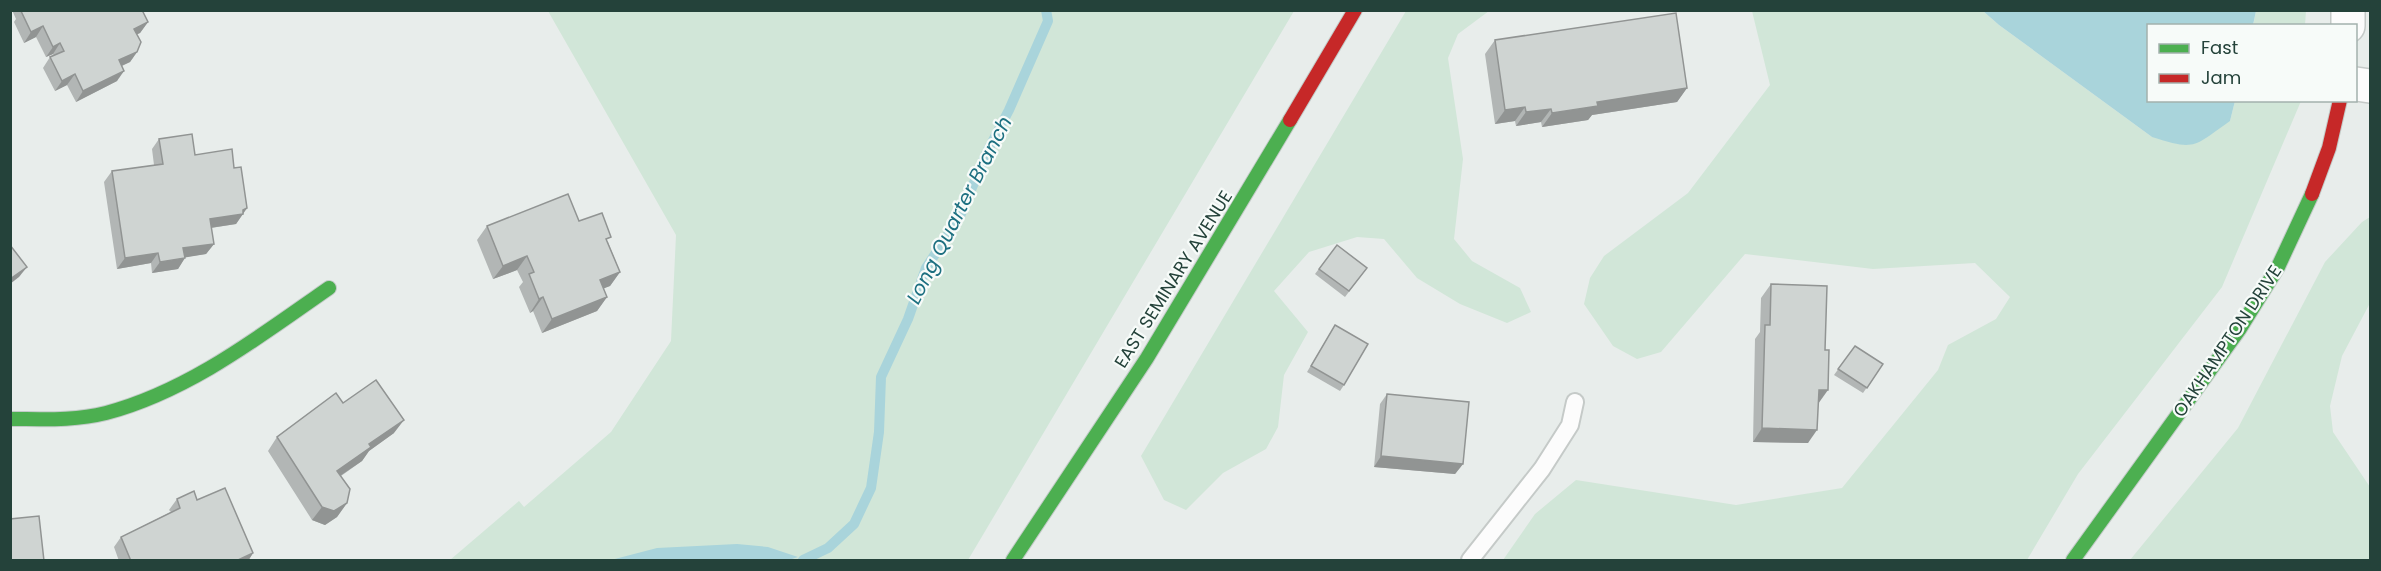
<svg xmlns="http://www.w3.org/2000/svg" width="2381" height="571" font-family="Poppins,sans-serif">
	<style>
		.green { fill: #d1e6d8 }
		.water { fill: #a9d4db }
		.lines { fill: none; stroke-linecap: round; stroke-linejoin: round }
		.stream { stroke: #a9d4db; stroke-width: 10 }
		.lane-casing { stroke: #c5cac8; stroke-width: 20 }
		.street-casing { stroke: #c5cac8; stroke-width: 36 }
		.fast-casing { stroke: #c3cbc8; stroke-width: 16 }
		.jam-casing { stroke: #c3cbc8; stroke-width: 16 }
		.lane { stroke: #fcfcfc; stroke-width: 16 }
		.street { stroke: #fcfcfc; stroke-width: 33 }
		.fast { stroke: #4caf50; stroke-width: 14 }
		.jam { stroke: #c62828; stroke-width: 14 }
		.wall { fill: #b2b6b5 }
		.shaded-wall { fill: #919493 }
		.building { fill: #cfd4d2; stroke: #919493; stroke-width: 1.5 }
		.labels { text-anchor: middle; dominant-baseline: central; stroke-width: 4.5; stroke-linejoin: round; paint-order: stroke }
		.street-label { font-size: 18px; fill: #24423a; stroke: #f7fbf9 }
		.water-label { font-size: 20px; font-style: italic; fill: #1c6f80; stroke: #f7fbf9 }
	</style>
	<rect width="100%" height="100%" fill="#e8edeb"/>
	<!-- green -->
	<g class="green">
		<path d="M548,11h746l-326,549h-518l69,-59 5,6 87,-75 60,-91 5,-106z"/>
		<path d="M1406,11h83l-31,23 -10,24 15,101 -9,80 18,22 48,27 11,24 -24,11 -47,-19 -43,-26 -33,-39 -27,-2 -48,15 -35,39 34,41 -24,43 -6,52 -12,22 -43,24 -37,37 -22,-10 -23,-44z"/>
		<path d="M1752,11h231l16,14 153,112 78,-16 5,-20h66l-79,186 -144,187 -51,86h-524l32,-46 41,-34 160,25 106,-17 96,-118 10,-25 48,-26 14,-22 -35,-34 -102,6 -128,-15 -84,98 -24,7 -24,-13 -29,-42 6,-26 14,-22 84,-63 82,-108z"/>
		<path d="M2256,11h50l-1,14 -52,1z"/>
		<path d="M2370,217v86l-28,53 -12,50 3,26 37,55v73h-240l108,-132 87,-166 37,-40z"/>
	</g>
	<!-- water -->
	<g class="water">
		<path d="M1983,11h273l-3,14 -105,1v74l87,1 -5,20c-37,26 -34,30 -78,16l-153,-112z"/>
		<path d="M737,544l31,3 30,10 -9,3h-178l46,-12z"/>
	</g>
	<g class="lines">
		<!-- stream -->
		<path class="stream" d="M803,560l25,-12 26,-24 17,-36 8,-56 2,-55 27,-58 18,-51 34,-52 27,-64 22,-42 39,-89 -2,-11"/>
		<!-- lane casing -->
		<g class="lane-casing">
			<path id="lane" d="M1470,560l72,-91 28,-44 5,-23"/>
		</g>
		<!-- street casing -->
		<g class="street-casing">
			<g id="street">
				<path d="M2348,26v-16"/>
				<path d="M2356,84l14,2"/>
			</g>
		</g>
		<!-- fast casing -->
		<g class="fast-casing">
			<g id="fast">
				<path d="M10,419c32,0 64,2 96,-6 83,-22 154,-77 223,-125"/>
				<path d="M1013,560l134,-202 143,-238"/>
				<path d="M2073,560l166,-230 39,-63 34,-73"/>
			</g>
		</g>
		<!-- jam casing -->
		<g class="jam-casing">
			<g id="jam">
				<path d="M1290,120l65,-110"/>
				<path d="M2312,194l17,-46 11,-48"/>
			</g>
		</g>
		<!-- lane -->
		<use href="#lane" class="lane"/>
		<!-- street -->
		<use href="#street" class="street"/>
		<!-- fast -->
		<use href="#fast" class="fast"/>
		<!-- jam -->
		<use href="#jam" class="jam"/>
	</g>
	<!-- wall -->
	<g class="wall">
		<path d="M12,10h130l6,12 -8,11 -3,1v18l-7,10 -8,4 -5,15 -41,21 -9,-17 -12,6 -12,-23 7,-11 4,-1 -1,-2 -7,3 -10,-20 -12,6 -10,-21 2,-3z"/>
		<path d="M1495,40l192,48 -10,14 -85,13 -4,5 -46,7 -1,-5 -25,4 -1,-5 -20,3 -10,-70z"/>
		<path d="M159,139l36,16 39,13 13,40 -11,16 -25,4 3,16 -8,10 -21,3 -7,12 -26,4 -1,-10 -34,6 -13,-87 8,-11 42,-6 -2,-16z"/>
		<path d="M579,221l29,21 12,30 -10,14 -7,2 4,9 -10,14 -55,22 -9,-22 -3,2 -11,-26 4,-5 -6,-12 -24,9 -16,-39 10,-14z"/>
		<path d="M1337,245l30,23 -22,29 -30,-23z"/>
		<path d="M1771,284l47,120 -10,39 -55,-1 2,-103 5,-7 1,-34z"/>
		<path d="M1335,325l9,60 -4,6 -33,-19z"/>
		<path d="M1855,346l28,18 -20,29 -29,-18z"/>
		<path d="M1387,394l76,70 -8,10 -81,-7 6,-63z"/>
		<path d="M343,403l51,30 -25,18 -7,10 -21,15 6,27 -10,14 -12,8 -13,-5 -44,-69 9,-14z"/>
		<path d="M177,499l20,1 56,53 -5,8h-129l-5,-14 7,-10 50,-25 -2,-2z"/>
	</g>
	<!-- shaded-wall -->
	<g class="shaded-wall">
		<path d="M148,22l-8,11 -13,6 7,-10z"/>
		<path d="M43,26l-7,11 -12,6 7,-11z"/>
		<path d="M60,43l-7,11 -7,3 7,-10z"/>
		<path d="M137,52l-7,10 -18,8 7,-10z"/>
		<path d="M124,71l-7,10 -41,21 7,-11z"/>
		<path d="M75,74l-8,11 -12,6 7,-10z"/>
		<path d="M1687,88l-10,14 -85,13 -4,5 -46,7 10,-14 45,-11z"/>
		<path d="M1525,107l-10,14 -20,3 10,-14z"/>
		<path d="M1551,109l-10,13 -25,4 10,-14z"/>
		<path d="M247,208l-11,16 -33,5 7,-10z"/>
		<path d="M214,244l-8,10 -30,5 7,-11z"/>
		<path d="M158,253l-7,10 -34,6 8,-11z"/>
		<path d="M527,256l-10,14 -24,9 10,-13z"/>
		<path d="M185,258l-7,11 -26,4 8,-11z"/>
		<path d="M27,267l-8,10 -9,7v-5z"/>
		<path d="M620,272l-10,14 -20,8 10,-14z"/>
		<path d="M543,297l-10,14 -3,2 9,-14z"/>
		<path d="M607,297l-10,14 -55,22 10,-14z"/>
		<path d="M1819,390h9l-10,14z"/>
		<path d="M404,420l-10,13 -25,18 -7,10 -34,23 9,-13 32,-27z"/>
		<path d="M1762,428l55,2 -9,13 -55,-1z"/>
		<path d="M1381,456l82,8 -8,10 -81,-7z"/>
		<path d="M347,503l-10,14 -12,8 -13,-5 10,-13z"/>
		<path d="M253,553l-5,8h-12z"/>
	</g>
	<!-- building -->
	<g class="building">
		<path d="M23,10h119l6,12 -14,7 7,13 -4,10 -18,8 5,11 -41,20 -8,-17 -13,7 -12,-24 14,-6 -4,-8 -7,4 -10,-21 -12,6 -10,-21z"/>
		<path d="M1676,13l11,75 -90,14 1,4 -46,7 -1,-4 -25,3 -1,-5 -20,3 -10,-70z"/>
		<path d="M192,134l3,21 37,-6 2,19 7,-1 6,41 -4,2v4l-33,5 4,25 -31,4 2,10 -25,4 -2,-9 -33,5 -13,-87 51,-7 -4,-25z"/>
		<path d="M568,194l11,27 23,-8 9,24 -5,2 14,33 -20,8 7,17 -55,22 -9,-22 -4,2 -10,-25 5,-2 -7,-16 -24,10 -16,-40z"/>
		<path d="M10,245l17,22 -17,12z"/>
		<path d="M1337,245l30,23 -18,23 -30,-22z"/>
		<path d="M1771,284l56,2 -2,64h4l-1,40h-9l-2,40 -55,-2 3,-103h5z"/>
		<path d="M1335,325l33,19 -24,41 -33,-19z"/>
		<path d="M1855,346l28,18 -16,24 -29,-19z"/>
		<path d="M376,380l28,40 -35,24 2,3 -34,24 13,18 -3,14 -13,8 -12,-4 -45,-70 59,-44 7,10z"/>
		<path d="M1387,394l82,8 -6,62 -82,-8z"/>
		<path d="M225,488l28,65 -17,8h-105l-10,-24 59,-29 -3,-9 17,-8 3,9z"/>
		<path d="M39,516l5,45h-34v-42z"/>
	</g>
	<g class="labels">
		<!-- street labels -->
		<g class="street-label">
			<text transform="translate(1173 279) rotate(-58)">EAST SEMINARY AVENUE</text>
			<text transform="translate(2227 341) rotate(-56)">OAKHAMPTON DRIVE</text>
		</g>
		<!-- water labels -->
		<g class="water-label">
			<text transform="translate(959 210) rotate(-63)">Long Quarter Branch</text>
		</g>
	</g>
	<!-- border -->
	<rect width="2381" height="571" fill="none" stroke="#24423a" stroke-width="24"/>
	<!-- legend -->
	<rect x="2147" y="24" width="210" height="78" fill="#f7fbf9" stroke="#a3b1ad" stroke-width="1.5"/>
	<rect x="2159" y="44" width="30" height="9" fill="#4caf50" stroke="#a3b1ad" stroke-width="1.5"/>
	<text x="2201" y="54" font-size="18" fill="#24423a">Fast</text>
	<rect x="2159" y="74" width="30" height="9" fill="#c62828" stroke="#a3b1ad" stroke-width="1.5"/>
	<text x="2201" y="84" font-size="18" fill="#24423a">Jam</text>
</svg>
